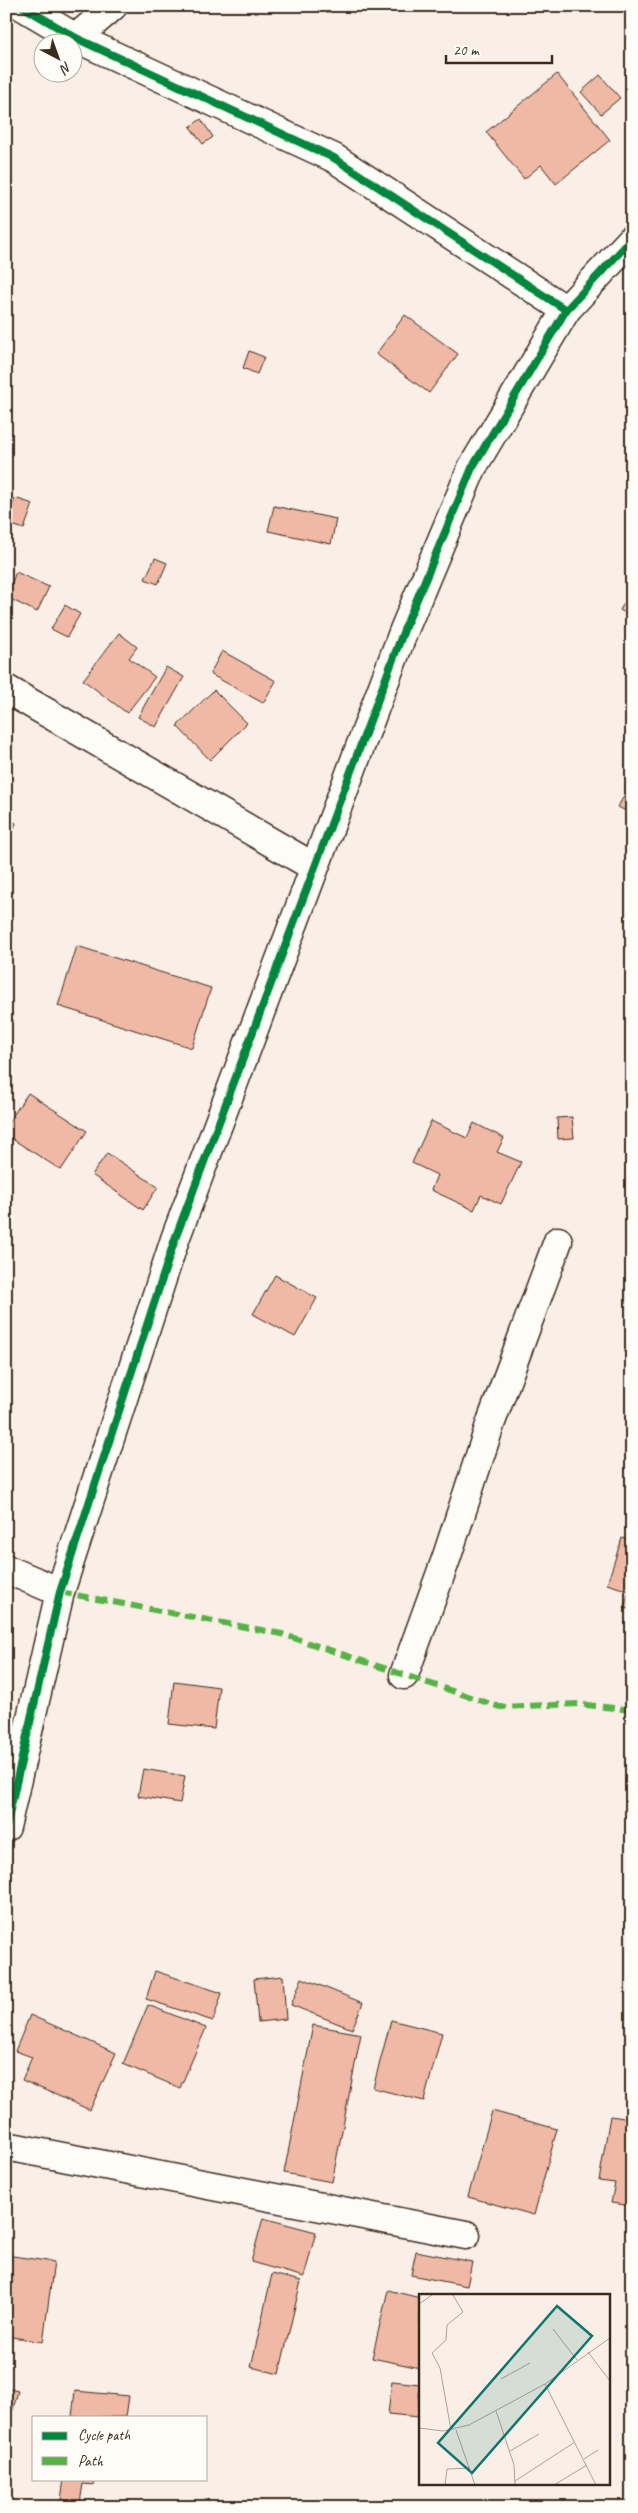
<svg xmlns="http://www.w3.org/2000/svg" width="638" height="2513" font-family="Caveat,sans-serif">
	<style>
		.building { fill: #f0b9a5; stroke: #3b2a1e }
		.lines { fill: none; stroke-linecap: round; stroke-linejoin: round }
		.minor-casing { stroke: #3b2a1e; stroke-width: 31 }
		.minor { stroke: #fdfcf7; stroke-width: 28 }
		.quiet { stroke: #57b245; stroke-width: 6; stroke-dasharray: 12 6; stroke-linecap: butt }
		.cycleway-casing { stroke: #fdfcf7; stroke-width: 11 }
		.cycleway { stroke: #00873e; stroke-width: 8 }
		.inset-road { fill: none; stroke: #aea097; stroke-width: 1 }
		.view { fill: #0f766e; fill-opacity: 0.15; stroke: #0f766e; stroke-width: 2.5 }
		.inset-edge { fill: none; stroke: #3b2a1e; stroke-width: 2.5 }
	</style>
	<rect width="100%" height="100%" fill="#faefe7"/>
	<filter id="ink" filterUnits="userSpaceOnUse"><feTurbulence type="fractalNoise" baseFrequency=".02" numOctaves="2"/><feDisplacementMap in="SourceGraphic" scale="10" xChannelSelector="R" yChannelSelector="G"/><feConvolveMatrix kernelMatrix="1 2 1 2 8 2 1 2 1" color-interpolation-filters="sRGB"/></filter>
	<g filter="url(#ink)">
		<!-- building -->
		<g class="building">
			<path d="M557,74l53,66 -54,44 -15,-19 -17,14 -38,-47z"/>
			<path d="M600,75l20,23 -19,16 -20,-22z"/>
			<path d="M201,119l12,18 -10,7 -13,-17z"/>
			<path d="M405,315l53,39 -29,39 -53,-39z"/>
			<path d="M249,351l15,6 -7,17 -14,-6z"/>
			<path d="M15,498l18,6 -9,25 -18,-6z"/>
			<path d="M274,506l62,13 -5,25 -63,-13z"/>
			<path d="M155,558l12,5 -9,21 -13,-5z"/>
			<path d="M16,572l33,15 -12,25 -31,-15z"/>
			<path d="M632,590v27l-12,-7z"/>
			<path d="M65,605l15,9 -13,23 -16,-8z"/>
			<path d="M119,633l18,14 -8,11 26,19 -28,36 -44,-33z"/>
			<path d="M222,651l54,30 -13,22 -53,-29z"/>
			<path d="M166,667l18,10 -28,50 -18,-10z"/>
			<path d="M214,690l33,33 -37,37 -33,-34z"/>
			<path d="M632,780v34l-14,-7z"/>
			<path d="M6,819l10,4 -10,24z"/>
			<path d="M77,946l134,42 -19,60 -134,-42z"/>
			<path d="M28,1093l59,38 -26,39 -55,-35v-9z"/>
			<path d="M572,1117l2,21 -16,1 -1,-21z"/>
			<path d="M431,1121l36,17 7,-15 30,15 -7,14 24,10 -20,42 -20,-9 -7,15 -43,-20 6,-15 -25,-12z"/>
			<path d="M107,1153l51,34 -15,23 -51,-35z"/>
			<path d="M275,1275l42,23 -22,39 -42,-23z"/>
			<path d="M622,1538l10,3v69l-8,-2 5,-17 -22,-7z"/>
			<path d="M174,1681l45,6 -5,42 -45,-5z"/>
			<path d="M143,1769l42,7 -5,27 -42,-7z"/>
			<path d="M155,1971l67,22 -9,28 -67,-22z"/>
			<path d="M283,1976l3,43 -28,3 -4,-43z"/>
			<path d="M302,1978l61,25 -11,26 -61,-24z"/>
			<path d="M148,2005l58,23 -26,60 -57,-24z"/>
			<path d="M30,2015l86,38 -26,57 -68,-30 10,-23 -17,-6z"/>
			<path d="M391,2020l51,13 -18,68 -51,-13z"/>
			<path d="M313,2025l48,9 -29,148 -48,-9z"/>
			<path d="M492,2111l65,18 -23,86 -66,-18z"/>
			<path d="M610,2116l22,3v87l-21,-3 4,-20 -16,-2z"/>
			<path d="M263,2218l53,14 -12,45 -53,-15z"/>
			<path d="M416,2251l56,11 -5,24 -56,-11z"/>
			<path d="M6,2255l48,7 -11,80 -37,-6z"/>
			<path d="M272,2274l29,7 -22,93 -28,-7z"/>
			<path d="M388,2290l32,8v70l-48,-10z"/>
			<path d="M392,2381l28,3 -2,33 -30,-3z"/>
			<path d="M6,2388l12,3 -11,41h-1z"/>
			<path d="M75,2391l54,5 -3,21h-54z"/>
			<path d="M64,2479h30l-1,6 -10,-1 -3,19 -19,-3z"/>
		</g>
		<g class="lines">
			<!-- minor casing -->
			<g class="minor-casing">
				<g id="minor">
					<path d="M22,6l54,32 258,120 232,152"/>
					<path d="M76,38l37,-32"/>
					<path d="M6,689l308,178"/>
					<path d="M6,1569l54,23"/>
					<path d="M404,1675l42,-116 45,-137 67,-181"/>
					<path d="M6,1827l54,-235 115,-353 229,-609 68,-162 94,-158 66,-71"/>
					<path d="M6,2146l460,89"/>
				</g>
			</g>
			<!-- minor -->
			<use href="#minor" class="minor"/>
			<!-- quiet -->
			<path class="quiet" d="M60,1592l222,42 218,73 77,-3 55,6"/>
			<!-- cycleway casing -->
			<g class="cycleway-casing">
				<g id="cycleway">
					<path d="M22,6l54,32 258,120 232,152"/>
					<path d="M6,1827l54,-235 115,-353 229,-609 68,-162 94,-158 66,-71"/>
				</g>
			</g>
			<!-- cycleway -->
			<use href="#cycleway" class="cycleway"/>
		</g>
	</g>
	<!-- overview -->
	<g transform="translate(419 2294)">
		<rect width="191" height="191" fill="#faefe7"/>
		<path class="inset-road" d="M0,10l13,-9M134,35l24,31M169,58l22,29M82,85l29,-16M126,90l51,101M77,117l18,54 1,20M0,134l24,3 26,-6 76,-41 65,-46M32,136l-11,-62 -8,-15 14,-13 1,-15 16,-13 -10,-17M37,136l19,55M91,157l29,-17M165,165l14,-9M96,187l60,-39M26,191l2,-16 23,-1M135,191l33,-20"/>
		<path class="view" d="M138,12l35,30 -120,137 -34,-30z"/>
		<rect width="191" height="191" class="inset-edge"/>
	</g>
	<!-- margin -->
	<rect width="638" height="2513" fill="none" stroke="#fdfcf7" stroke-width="25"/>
	<rect x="12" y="12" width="613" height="2488" fill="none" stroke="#3b2a1e" stroke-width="2" filter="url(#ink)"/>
	<!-- legend -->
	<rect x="32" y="2416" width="175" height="65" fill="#fdfcf7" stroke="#afa8a0"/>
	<rect x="42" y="2432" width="25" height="8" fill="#00873e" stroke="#afa8a0"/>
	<text x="78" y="2440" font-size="15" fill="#3b2a1e">Cycle path</text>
	<rect x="42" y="2457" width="25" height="8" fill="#57b245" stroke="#afa8a0"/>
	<text x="78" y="2466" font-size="15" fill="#3b2a1e">Path</text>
	<!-- north arrow -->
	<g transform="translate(58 58) rotate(139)"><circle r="24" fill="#fdfcf7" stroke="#afa8a0"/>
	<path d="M0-4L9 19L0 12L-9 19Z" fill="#3b2a1e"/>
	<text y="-8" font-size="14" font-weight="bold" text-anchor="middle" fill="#3b2a1e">N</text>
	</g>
	<!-- scale -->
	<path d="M446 55v8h106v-8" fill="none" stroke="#3b2a1e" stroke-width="2.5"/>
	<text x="453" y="55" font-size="15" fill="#3b2a1e" stroke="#fdfcf7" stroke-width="4" paint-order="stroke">20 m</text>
</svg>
